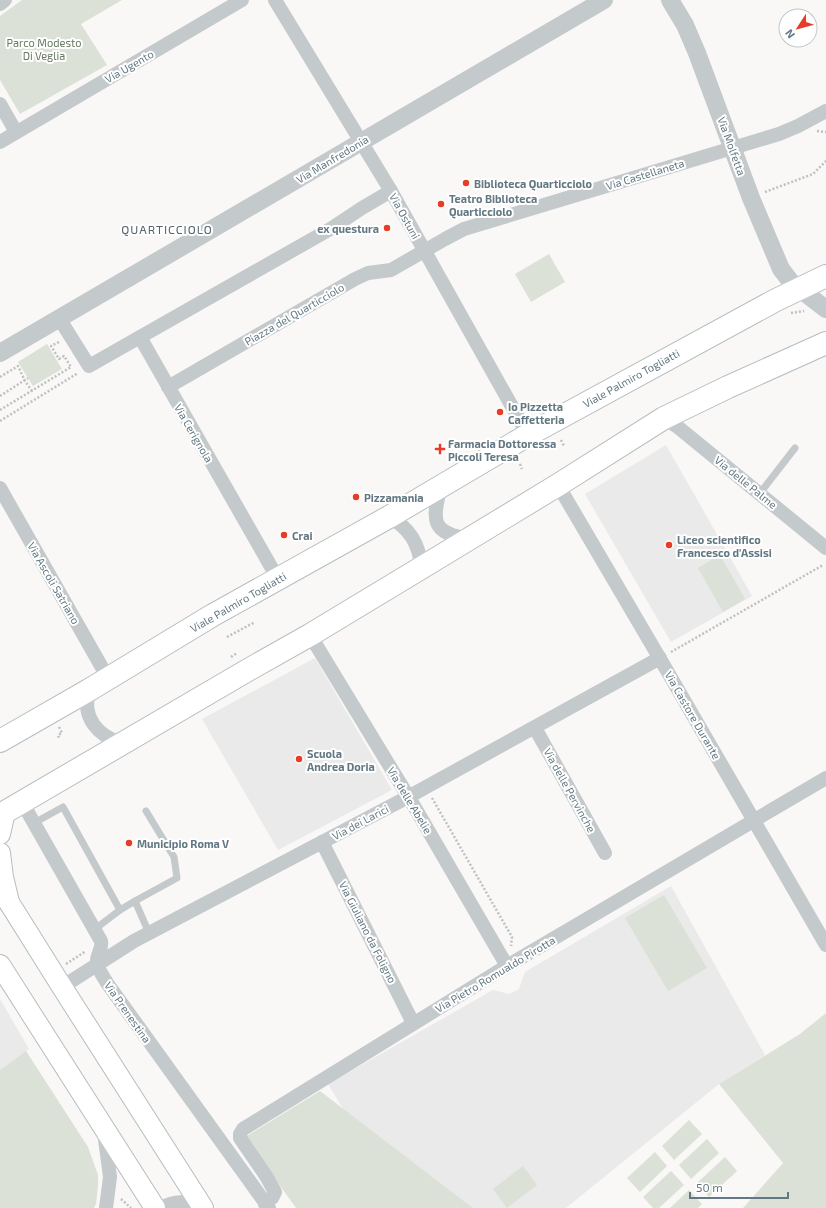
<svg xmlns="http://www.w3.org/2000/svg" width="826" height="1208" font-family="'Exo 2',sans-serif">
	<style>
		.built { fill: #e9eae9 }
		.green { fill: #dbe1d7 }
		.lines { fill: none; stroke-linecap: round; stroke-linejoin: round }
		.secondary-casing { stroke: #b6bdc0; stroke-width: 22 }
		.primary-casing { stroke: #b7bdc0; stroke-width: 24 }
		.path { stroke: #bec1c3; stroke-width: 2.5; stroke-dasharray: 2 2; stroke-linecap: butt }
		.service { stroke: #c4c9cc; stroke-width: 7 }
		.minor { stroke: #c4c9cc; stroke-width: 14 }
		.tertiary { stroke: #c4c9cc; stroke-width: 18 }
		.secondary { stroke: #fff; stroke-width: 20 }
		.primary { stroke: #fff; stroke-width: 22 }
		.poi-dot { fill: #e73c27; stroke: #fff; stroke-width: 1.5 }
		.labels { text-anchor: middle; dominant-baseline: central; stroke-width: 4; stroke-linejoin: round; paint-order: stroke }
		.park-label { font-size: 11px; fill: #697a62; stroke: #fff }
		.street-label { font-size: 11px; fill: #637882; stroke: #fff }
		.poi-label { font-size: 11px; font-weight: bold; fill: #637882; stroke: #fff; text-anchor: start }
		.neighbourhood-label { font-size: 12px; letter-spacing: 1px; fill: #55656c; stroke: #fff }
	</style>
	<rect width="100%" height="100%" fill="#f9f8f6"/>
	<!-- built -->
	<g class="built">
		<path d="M666,445l86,151 -81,46 -86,-148z"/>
		<path d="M315,658l77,132 -114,60 -76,-131z"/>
		<path d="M671,886l94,169 -46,29 -153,124h-93l-130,-99 -15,-25 165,-94 16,4 10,-5 6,-17z"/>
		<path d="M0,999l29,50 -29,21z"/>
	</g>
	<!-- green -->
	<g class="green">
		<path d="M22,0h100l-41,24 26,41 -87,49 -20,-34v-64z"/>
		<path d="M549,254l16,28 -34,20 -16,-28z"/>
		<path d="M47,344l15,25 -29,17 -15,-24z"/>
		<path d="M720,555l25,44 -22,13 -25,-44z"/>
		<path d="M664,895l43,73 -39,23 -43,-73z"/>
		<path d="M826,1013v195h-83l40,-45 -64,-79 81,-50z"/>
		<path d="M26,1051l62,96 10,28v11l-2,18 -2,4h-94v-138z"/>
		<path d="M320,1091l153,117h-177l-51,-71z"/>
		<path d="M689,1120l13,14 -28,26 -12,-14z"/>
		<path d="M707,1139l12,14 -28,26 -12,-14z"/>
		<path d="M655,1152l12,14 -27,26 -13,-14z"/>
		<path d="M725,1157l12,14 -28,26 -12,-14z"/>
		<path d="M523,1166l14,19 -30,23 -14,-19z"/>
		<path d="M671,1171l13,14 -25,23h-6l-10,-11z"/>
		<path d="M689,1190l13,14 -4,4h-28z"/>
	</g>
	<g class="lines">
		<!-- secondary casing -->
		<g class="secondary-casing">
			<g id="secondary">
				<path d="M0,834l5,-22"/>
				<path d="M0,853l3,24 6,25"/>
				<path d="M0,888l62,99 141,221"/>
				<path d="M0,965l155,243"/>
			</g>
		</g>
		<!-- primary casing -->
		<g class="primary-casing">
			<g id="primary">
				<path d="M0,741l89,-51 124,-75 176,-98 139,-82 248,-135 50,-24"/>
				<path d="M0,815l248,-145 62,-35 111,-67 137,-83 106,-67 64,-31 98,-44"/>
			</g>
		</g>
		<!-- path -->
		<g class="path">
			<path d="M817,131l9,1"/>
			<path d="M765,192l48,-18 13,-13"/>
			<path d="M791,313l13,-2"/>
			<path d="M0,377l18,-11 7,15 7,10"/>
			<path d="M0,396l28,-18"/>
			<path d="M0,410l71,-43 -7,-11 -5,3 -8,-13 8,-4"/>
			<path d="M0,421l78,-48"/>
			<path d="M561,440l3,6"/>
			<path d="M520,464l2,5"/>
			<path d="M227,637l28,-15"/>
			<path d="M671,652l152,-87"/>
			<path d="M231,657l6,-4"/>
			<path d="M59,727l3,6 -4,2 1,3"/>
			<path d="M432,798l80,139 -1,9"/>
			<path d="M66,964l20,-13"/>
			<path d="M121,1199l10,9"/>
		</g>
		<!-- service -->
		<g class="service">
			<path d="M760,493l35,-45"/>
			<path d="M34,823l29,-16 57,103 15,-9 14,32"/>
			<path d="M135,901l42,-23 -3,-21 -28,-46"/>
			<path d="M95,929l25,-19"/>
		</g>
		<!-- minor -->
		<g class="minor">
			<path d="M275,0l116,191 137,244"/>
			<path d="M0,4l5,-4"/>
			<path d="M0,104l16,28"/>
			<path d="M0,142l242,-142"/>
			<path d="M59,318l30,48 243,-138 30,-20 29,-17"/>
			<path d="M140,337l138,242"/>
			<path d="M168,387l187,-108 13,-6 23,-3 54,-31 19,-10 315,-95 19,-8 28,-15"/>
			<path d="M664,418l15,10 147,120"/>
			<path d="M558,485l108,184 160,276"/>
			<path d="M441,487c-10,34 -9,46 28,52"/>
			<path d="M0,488l108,190"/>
			<path d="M389,517c21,11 31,28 32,51"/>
			<path d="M310,635l104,171 93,160"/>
			<path d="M89,690c-8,28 9,46 34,54"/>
			<path d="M535,728l70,125"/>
			<path d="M22,802l79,139c2,8 -5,14 -4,21 0,7 7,15 10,21l162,225"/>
			<path d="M322,842l91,181"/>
			<path d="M62,987l72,-46 274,-144 252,-139"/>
			<path d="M104,1132l6,45 -4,31"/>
			<path d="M265,1204l7,-6 3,-6 -9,-16 -26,-38v-4l3,-5 264,-163 319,-188"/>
			<path d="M161,1208c14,-8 25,-7 40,-2"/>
		</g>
		<!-- tertiary -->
		<g class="tertiary">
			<path d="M670,0l15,25 12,28 54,145 30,71 10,13 35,27"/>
			<path d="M0,353l604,-353"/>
		</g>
		<!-- secondary -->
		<use href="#secondary" class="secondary"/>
		<!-- primary -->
		<use href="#primary" class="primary"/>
	</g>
	<!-- markers -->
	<g class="poi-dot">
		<circle cx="466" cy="183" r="4"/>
		<circle cx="441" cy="204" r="4"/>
		<circle cx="387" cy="228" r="4"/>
		<circle cx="500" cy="412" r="4"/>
		<path d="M438 443h4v4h4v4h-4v4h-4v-4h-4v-4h4z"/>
		<circle cx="356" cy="497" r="4"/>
		<circle cx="284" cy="535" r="4"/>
		<circle cx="669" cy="545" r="4"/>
		<circle cx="299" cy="759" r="4"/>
		<circle cx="129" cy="843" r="4"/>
	</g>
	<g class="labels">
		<!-- park labels -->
		<g class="park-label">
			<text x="44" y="42">Parco Modesto<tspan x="44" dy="13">Di Veglia</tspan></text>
		</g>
		<!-- street labels -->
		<g class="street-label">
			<text transform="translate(129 66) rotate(-30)">Via Ugento</text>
			<text transform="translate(732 146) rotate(70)">Via Molfetta</text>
			<text transform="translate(332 159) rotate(-31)">Via Manfredonia</text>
			<text transform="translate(645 174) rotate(-17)">Via Castellaneta</text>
			<text transform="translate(405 216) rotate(61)">Via Ostuni</text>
			<text transform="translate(294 314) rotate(-30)">Piazza del Quarticciolo</text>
			<text transform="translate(631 378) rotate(-29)">Viale Palmiro Togliatti</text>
			<text transform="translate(194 433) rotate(60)">Via Cerignola</text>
			<text transform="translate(746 482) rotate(39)">Via delle Palme</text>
			<text transform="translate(54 583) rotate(60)">Via Ascoli Satriano</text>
			<text transform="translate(238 602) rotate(-30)">Viale Palmiro Togliatti</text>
			<text transform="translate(693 715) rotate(60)">Via Castore Durante</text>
			<text transform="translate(570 790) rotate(61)">Via delle Pervinche</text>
			<text transform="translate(410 800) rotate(59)">Via delle Abelie</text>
			<text transform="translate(360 822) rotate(-28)">Via dei Larici</text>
			<text transform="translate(368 932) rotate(63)">Via Giuliano da Foligno</text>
			<text transform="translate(495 974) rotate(-31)">Via Pietro Romualdo Pirotta</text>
			<text transform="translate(128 1012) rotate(55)">Via Prenestina</text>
		</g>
		<!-- poi labels -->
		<g class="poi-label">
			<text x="474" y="183">Biblioteca Quarticciolo</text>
			<text x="449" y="198">Teatro Biblioteca<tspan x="449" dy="13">Quarticciolo</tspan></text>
			<text x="379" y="228" text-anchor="end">ex questura</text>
			<text x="508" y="406">Io Pizzetta<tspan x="508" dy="13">Caffetteria</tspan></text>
			<text x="448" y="443">Farmacia Dottoressa<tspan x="448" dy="13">Piccoli Teresa</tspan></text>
			<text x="364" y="497">Pizzamania</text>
			<text x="292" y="535">Crai</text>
			<text x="677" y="539">Liceo scientifico<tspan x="677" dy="13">Francesco d'Assisi</tspan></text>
			<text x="307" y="753">Scuola<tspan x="307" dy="13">Andrea Doria</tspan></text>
			<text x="137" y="843">Municipio Roma V</text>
		</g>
		<!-- neighbourhood labels -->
		<g class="neighbourhood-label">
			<text x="167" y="229">QUARTICCIOLO</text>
		</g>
	</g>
	<!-- north arrow -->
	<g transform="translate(798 28) rotate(234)"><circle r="19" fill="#ffffff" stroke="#c1c9cd"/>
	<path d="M0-3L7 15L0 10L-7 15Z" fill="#e73c27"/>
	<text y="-6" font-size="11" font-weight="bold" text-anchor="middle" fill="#637882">N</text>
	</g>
	<!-- scale -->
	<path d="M690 1192v6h98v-6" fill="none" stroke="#637882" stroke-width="2"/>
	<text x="696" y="1192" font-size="12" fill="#637882" stroke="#ffffff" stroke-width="3" paint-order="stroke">50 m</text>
</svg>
